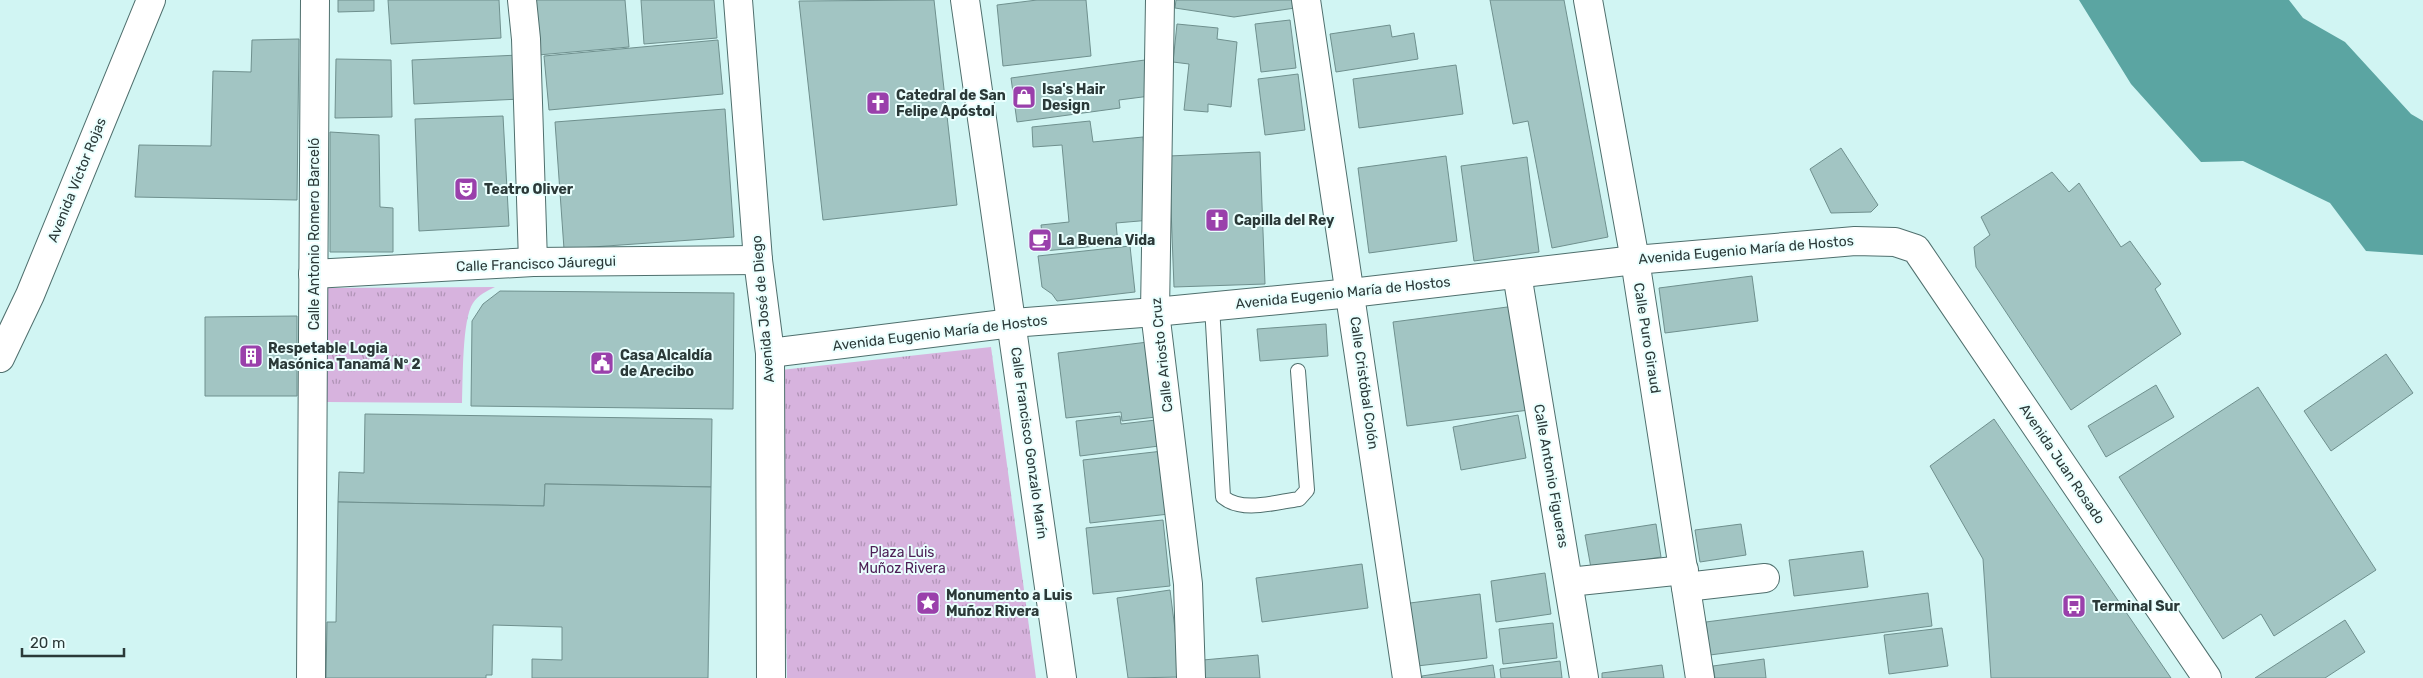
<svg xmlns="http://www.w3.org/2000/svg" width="2423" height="678" font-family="Rubik,sans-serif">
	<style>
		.grass { fill: url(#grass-tufts) }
		.water { fill: #5ba5a2 }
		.building { fill: #a2c5c3; stroke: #6f908e }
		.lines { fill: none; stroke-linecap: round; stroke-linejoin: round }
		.lane-casing { stroke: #4f6f6d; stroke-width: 16 }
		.street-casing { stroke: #4f6f6d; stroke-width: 30 }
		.secondary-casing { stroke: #4f6f6d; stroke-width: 30 }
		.lane { stroke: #fff; stroke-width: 14 }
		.street { stroke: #fff; stroke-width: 28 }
		.secondary { stroke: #fff; stroke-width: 28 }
		.labels { text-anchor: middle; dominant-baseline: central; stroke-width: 4; stroke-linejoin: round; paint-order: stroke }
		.poi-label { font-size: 14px; font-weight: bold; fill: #2b3938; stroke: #eafffe; text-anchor: start }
		.street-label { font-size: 14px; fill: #2b3938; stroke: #eafffe }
		.park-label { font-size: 14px; fill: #4c1e55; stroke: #eafffe }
	</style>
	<defs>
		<pattern id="grass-tufts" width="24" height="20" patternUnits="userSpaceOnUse" patternTransform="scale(1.25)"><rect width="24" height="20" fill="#d7b3de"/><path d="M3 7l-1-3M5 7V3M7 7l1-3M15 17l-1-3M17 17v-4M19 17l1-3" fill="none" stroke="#af93b5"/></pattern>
	</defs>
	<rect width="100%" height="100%" fill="#d1f5f3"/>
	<!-- grass -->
	<g class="grass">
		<path d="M495,287c-8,4 -17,8 -22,16 -11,16 -10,77 -11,100l-135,-1 -2,-114z"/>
		<path d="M991,347l45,331h-249l-6,-308z"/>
	</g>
	<!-- water -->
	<path class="water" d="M2079,0h210l14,18 42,24 66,72 12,7v134l-57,-4 -36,-48 -87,-42 -42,1 -70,-78z"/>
	<!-- building -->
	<g class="building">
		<path d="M338,0h36v11l-36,1z"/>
		<path d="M388,0h111l2,38 -110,6z"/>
		<path d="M533,0h92l4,47 -91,8z"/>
		<path d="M641,0h73l3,38 -73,6z"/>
		<path d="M934,0l23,205 -134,15 -24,-219z"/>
		<path d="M1037,0h49l5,56 -88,10 -6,-61z"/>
		<path d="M1176,0h118l1,8 -61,9 -59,-9z"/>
		<path d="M1490,0h74l44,237 -56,11 -24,-127 -15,3z"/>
		<path d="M1290,20l6,48 -35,4 -6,-48z"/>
		<path d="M1177,24l41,4 -1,11 20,3 -6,65 -23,-3v8l-24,-2 5,-46 -16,-2z"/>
		<path d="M1390,25l2,12 22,-4 4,26 -82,13 -6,-38z"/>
		<path d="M299,39l-2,161 -162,-3 4,-52 72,1 2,-75 38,1 1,-32z"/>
		<path d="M718,40l5,54 -174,16 -5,-54z"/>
		<path d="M519,55l2,44 -107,5 -2,-44z"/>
		<path d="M336,59l55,1 1,57 -57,1z"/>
		<path d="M1145,60l5,36 -31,4 1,8 -103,14 -6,-44z"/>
		<path d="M1456,65l7,49 -104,14 -6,-49z"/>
		<path d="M1298,74l7,56 -40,5 -7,-56z"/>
		<path d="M725,109l9,128 -170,12 -9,-127z"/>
		<path d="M503,116l6,110 -90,5 -4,-112z"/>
		<path d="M1090,121l3,21 50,-5 8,83 -35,3 2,21 -74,7 -3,-26 28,-3 -7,-77 -29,2 -1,-20z"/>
		<path d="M330,132l49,3 1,72 13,1v44h-63z"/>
		<path d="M1841,148l37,57 -7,7 -40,1 -21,-44z"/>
		<path d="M1260,152l5,132 -91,3 -5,-131z"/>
		<path d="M1446,156l11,85 -88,12 -11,-85z"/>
		<path d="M1527,157l12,95 -65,9 -13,-95z"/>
		<path d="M2052,172l17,20 10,-9 42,64 9,-6 31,43 -6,5 26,45 -110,76 -95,-143 -2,-20 16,-12 -9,-18z"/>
		<path d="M1130,246l5,46 -78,9 -5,-7 -10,-7 -4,-31z"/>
		<path d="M1752,276l6,45 -93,12 -6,-45z"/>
		<path d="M500,291l234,2 -1,116 -262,-3 1,-85 11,-17z"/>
		<path d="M1515,306l14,104 -122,16 -14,-104z"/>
		<path d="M297,316v80h-92v-79z"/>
		<path d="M1326,324l2,32 -68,5 -3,-32z"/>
		<path d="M1148,342l8,75 -34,4 -1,-9 -55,6 -8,-65z"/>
		<path d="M2386,354l27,39 -82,58 -27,-40z"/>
		<path d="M2156,385l18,32 -68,40 -18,-31z"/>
		<path d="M2258,387l118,183 -102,66 -13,-22 -38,25 -104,-162z"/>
		<path d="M365,414l347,5 -1,68 -166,-3 -1,22 -206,-4 1,-30 25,1z"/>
		<path d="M1518,415l8,43 -65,12 -8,-43z"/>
		<path d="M1120,416l1,8 35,-4 3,26 -79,10 -4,-35z"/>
		<path d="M1994,419l177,259h-180l-8,-119 -53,-93z"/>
		<path d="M1163,451l6,63 -79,9 -7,-63z"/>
		<path d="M545,484l166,3 -3,191h-176v-19l30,1v-33l-69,-2 -1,50h-6v3h-160l1,-56h9l2,-120 206,4z"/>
		<path d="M1163,520l7,66 -77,8 -7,-66z"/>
		<path d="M1656,524l5,33 -70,11 -6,-33z"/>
		<path d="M1741,524l5,31 -46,7 -5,-32z"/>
		<path d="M1863,551l5,36 -74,9 -5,-36z"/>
		<path d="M1362,564l6,44 -106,14 -6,-44z"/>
		<path d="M1545,573l6,41 -55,8 -5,-41z"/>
		<path d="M1170,590l11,87 -53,1 -11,-80z"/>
		<path d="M1928,593l4,33 -222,29 -4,-33z"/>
		<path d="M1480,594l7,64 -70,8 -7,-63z"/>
		<path d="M2345,620l20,32 -40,26h-70z"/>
		<path d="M1553,623l4,35 -54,6 -4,-35z"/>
		<path d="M1942,628l6,38 -59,8 -5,-39z"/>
		<path d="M1258,655l2,23h-56l-1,-18z"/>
		<path d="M1764,659l2,19h-51l-2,-12z"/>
		<path d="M1560,661l2,17h-61l-1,-9z"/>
		<path d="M1493,665l2,13h-73v-2z"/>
		<path d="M1662,665l2,13h-62v-5z"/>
	</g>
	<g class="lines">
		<!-- lane casing -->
		<g class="lane-casing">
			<path id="lane" d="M1212,306l11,191c19,16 53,5 76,2l8,-9 -9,-119"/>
		</g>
		<!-- street casing -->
		<g class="street-casing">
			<g id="street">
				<path d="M522,0l4,39 7,223"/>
				<path d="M738,0l20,260 12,93 1,325"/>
				<path d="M965,0l97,678"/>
				<path d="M1160,0l-5,312 33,272 3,94"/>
				<path d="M1306,0l101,678"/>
				<path d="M1588,0l47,260 65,418"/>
				<path d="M313,274l220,-12 225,-2"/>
				<path d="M1517,274l67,404"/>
				<path d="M1569,582l115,-12"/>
				<path d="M1686,587l79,-9"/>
				<path d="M311,678l4,-678"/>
			</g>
		</g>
		<!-- secondary casing -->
		<g class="secondary-casing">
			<g id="secondary">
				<path d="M770,353l242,-30 143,-11 196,-19 284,-33 220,-19 40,1 21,7 291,429"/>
				<path d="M0,358l30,-63 121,-295"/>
			</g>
		</g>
		<!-- lane -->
		<use href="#lane" class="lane"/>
		<!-- street -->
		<use href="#street" class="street"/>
		<!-- secondary -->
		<use href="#secondary" class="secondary"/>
	</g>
	<!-- icons -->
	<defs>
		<g id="shop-square" transform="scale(1.25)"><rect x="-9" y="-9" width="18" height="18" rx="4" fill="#9a40ab" stroke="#eafffe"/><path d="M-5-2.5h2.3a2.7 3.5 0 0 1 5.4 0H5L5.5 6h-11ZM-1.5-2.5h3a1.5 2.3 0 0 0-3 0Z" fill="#fff"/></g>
		<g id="church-square" transform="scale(1.25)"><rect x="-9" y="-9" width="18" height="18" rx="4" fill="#9a40ab" stroke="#eafffe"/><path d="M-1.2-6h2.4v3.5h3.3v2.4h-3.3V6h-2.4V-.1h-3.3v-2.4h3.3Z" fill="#fff"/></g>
		<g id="theatre-square" transform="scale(1.25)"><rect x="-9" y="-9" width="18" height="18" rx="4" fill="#9a40ab" stroke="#eafffe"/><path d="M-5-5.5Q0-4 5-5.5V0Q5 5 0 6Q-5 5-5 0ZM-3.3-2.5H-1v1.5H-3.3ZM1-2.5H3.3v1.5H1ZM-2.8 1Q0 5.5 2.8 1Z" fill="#fff"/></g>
		<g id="cafe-square" transform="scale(1.25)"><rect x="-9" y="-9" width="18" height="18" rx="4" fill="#9a40ab" stroke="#eafffe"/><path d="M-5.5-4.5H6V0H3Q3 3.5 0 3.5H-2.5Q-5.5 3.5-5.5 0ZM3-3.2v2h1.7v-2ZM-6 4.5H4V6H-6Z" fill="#fff"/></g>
		<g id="building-square" transform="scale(1.25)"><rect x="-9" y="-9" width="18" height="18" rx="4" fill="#9a40ab" stroke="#eafffe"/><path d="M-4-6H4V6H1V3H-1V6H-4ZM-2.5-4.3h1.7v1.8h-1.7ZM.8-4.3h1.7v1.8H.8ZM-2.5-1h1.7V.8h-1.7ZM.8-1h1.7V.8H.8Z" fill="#fff"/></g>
		<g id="civic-square" transform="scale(1.25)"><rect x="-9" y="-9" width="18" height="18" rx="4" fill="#9a40ab" stroke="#eafffe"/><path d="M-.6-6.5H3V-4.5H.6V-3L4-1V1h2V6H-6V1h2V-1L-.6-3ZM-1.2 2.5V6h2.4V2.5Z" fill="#fff"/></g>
		<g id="sight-square" transform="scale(1.25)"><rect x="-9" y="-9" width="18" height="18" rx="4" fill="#9a40ab" stroke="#eafffe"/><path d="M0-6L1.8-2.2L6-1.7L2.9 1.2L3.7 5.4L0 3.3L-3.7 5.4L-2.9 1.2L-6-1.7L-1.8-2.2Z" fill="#fff"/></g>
		<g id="bus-square" transform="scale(1.25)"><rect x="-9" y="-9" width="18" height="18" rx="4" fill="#9a40ab" stroke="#eafffe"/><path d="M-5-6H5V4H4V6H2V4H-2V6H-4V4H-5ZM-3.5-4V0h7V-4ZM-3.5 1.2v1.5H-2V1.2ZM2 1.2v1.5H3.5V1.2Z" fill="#fff"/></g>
	</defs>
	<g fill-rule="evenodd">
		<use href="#shop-square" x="1024" y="97"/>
		<use href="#church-square" x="878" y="103"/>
		<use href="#theatre-square" x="466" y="189"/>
		<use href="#church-square" x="1217" y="220"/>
		<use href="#cafe-square" x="1040" y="240"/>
		<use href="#building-square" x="251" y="356"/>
		<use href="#civic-square" x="602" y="363"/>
		<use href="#sight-square" x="928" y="603"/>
		<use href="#bus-square" x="2074" y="606"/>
	</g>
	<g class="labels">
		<!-- poi labels -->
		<g class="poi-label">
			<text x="1042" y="89">Isa's Hair<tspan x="1042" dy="16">Design</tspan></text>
			<text x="896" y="95">Catedral de San<tspan x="896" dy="16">Felipe Apóstol</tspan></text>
			<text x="484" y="189">Teatro Oliver</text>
			<text x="1234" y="220">Capilla del Rey</text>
			<text x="1058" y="240">La Buena Vida</text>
			<text x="268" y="348">Respetable Logia<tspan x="268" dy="16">Masónica Tanamá Nº 2</tspan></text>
			<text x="620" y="355">Casa Alcaldía<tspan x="620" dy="16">de Arecibo</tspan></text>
			<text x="946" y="595">Monumento a Luis<tspan x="946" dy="16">Muñoz Rivera</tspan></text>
			<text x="2092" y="606">Terminal Sur</text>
		</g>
		<!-- street labels -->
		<g class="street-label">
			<text transform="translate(77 180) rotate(-68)">Avenida Víctor Rojas</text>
			<text transform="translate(314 234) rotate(-90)">Calle Antonio Romero Barceló</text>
			<text transform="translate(1746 250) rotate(-5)">Avenida Eugenio María de Hostos</text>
			<text transform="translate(536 264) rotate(-2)">Calle Francisco Jáuregui</text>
			<text transform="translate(1343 293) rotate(-6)">Avenida Eugenio María de Hostos</text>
			<text transform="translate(763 309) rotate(-95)">Avenida José de Diego</text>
			<text transform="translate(940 333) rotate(-7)">Avenida Eugenio María de Hostos</text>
			<text transform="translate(1647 338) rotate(81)">Calle Puro Giraud</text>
			<text transform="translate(1162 355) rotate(-96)">Calle Ariosto Cruz</text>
			<text transform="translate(1364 383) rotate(82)">Calle Cristóbal Colón</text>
			<text transform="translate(1029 443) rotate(82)">Calle Francisco Gonzalo Marín</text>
			<text transform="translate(2062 464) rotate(56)">Avenida Juan Rosado</text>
			<text transform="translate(1551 476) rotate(80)">Calle Antonio Figueras</text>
		</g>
		<!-- park labels -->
		<g class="park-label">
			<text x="902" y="552">Plaza Luis<tspan x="902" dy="16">Muñoz Rivera</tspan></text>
		</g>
	</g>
	<!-- scale -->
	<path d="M22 648v8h102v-8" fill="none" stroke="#2b3938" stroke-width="2.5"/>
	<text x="30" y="648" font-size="15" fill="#2b3938" stroke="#eafffe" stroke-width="4" paint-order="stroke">20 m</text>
</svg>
